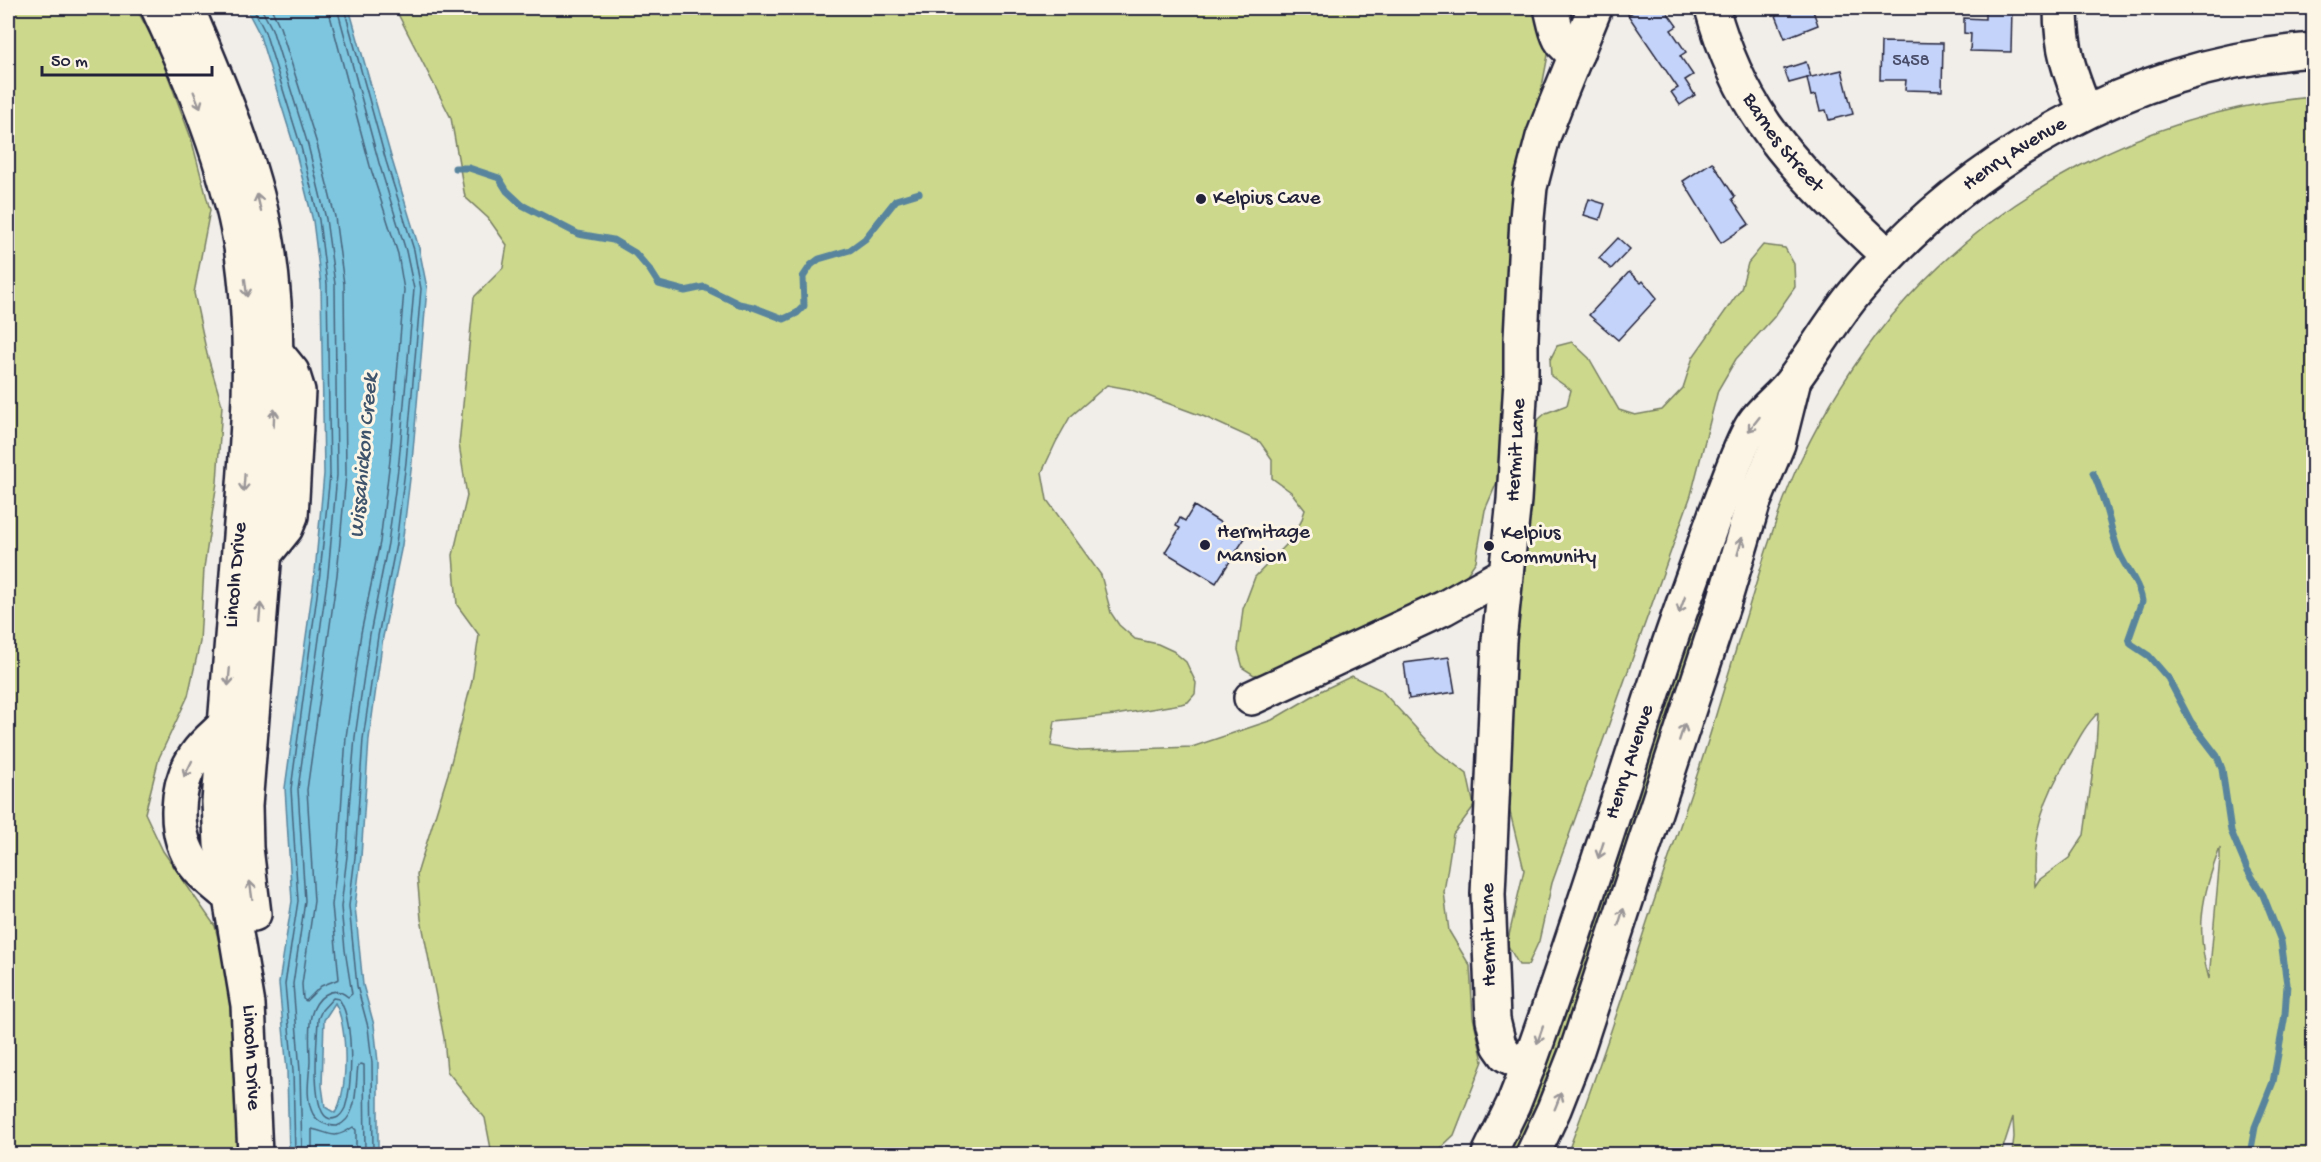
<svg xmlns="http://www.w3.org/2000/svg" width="2321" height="1162" font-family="'Gochi Hand',sans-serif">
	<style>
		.green { fill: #ccd98c; stroke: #777e64; stroke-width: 1.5; fill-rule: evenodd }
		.water { fill: #7ec6df; stroke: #59849d; stroke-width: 1.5; fill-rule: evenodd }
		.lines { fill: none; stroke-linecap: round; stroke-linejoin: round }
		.shore { stroke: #47647d; stroke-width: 1.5 }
		.stream { stroke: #59849d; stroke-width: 7 }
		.building { fill: #c4d3f9; stroke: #22223b; stroke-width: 1.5 }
		.minor-casing { stroke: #22223b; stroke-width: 38 }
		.major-casing { stroke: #22223b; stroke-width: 38 }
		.minor { stroke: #fcf5e5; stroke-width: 33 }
		.major { stroke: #fcf5e5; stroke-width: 33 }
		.oneway { stroke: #9a9698 }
		.poi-dot { fill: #22223b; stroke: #fcf5e5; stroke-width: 2 }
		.labels { text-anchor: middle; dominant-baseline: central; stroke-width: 6; stroke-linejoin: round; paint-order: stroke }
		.number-label { font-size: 18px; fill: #4a4e6a }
		.street-label { font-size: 21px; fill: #22223b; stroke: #fcf5e5 }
		.poi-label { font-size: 21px; fill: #22223b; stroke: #fcf5e5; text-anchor: start }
		.water-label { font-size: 22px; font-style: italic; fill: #3e536c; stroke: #fcf5e5 }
	</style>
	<rect width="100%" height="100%" fill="#f1eee9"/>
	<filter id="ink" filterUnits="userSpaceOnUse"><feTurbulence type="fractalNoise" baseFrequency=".0167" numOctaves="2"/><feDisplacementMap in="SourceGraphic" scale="12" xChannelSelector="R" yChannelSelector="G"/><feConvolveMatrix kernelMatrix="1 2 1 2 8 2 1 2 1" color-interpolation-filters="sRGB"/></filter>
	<g filter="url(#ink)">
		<!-- green -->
		<g class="green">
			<path d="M8,8h128l22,41 33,89 19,72 -16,83 13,61 15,51 -5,77 -13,86 -4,74 -12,54 -29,62 -14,55 18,38 52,75 17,69 5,159h-229z"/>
			<path d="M395,8h1148l5,47 -7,37 -17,49 -13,63 3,50 -14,221 -15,35 -9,51 -14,21 -188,90 -20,3 -11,-7 -5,-18 5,-41 12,-32 32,-33 14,-22 4,-12 -14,-18 -19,-14v-19l-12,-17 -55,-25 -76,-28 -22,-4 -37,32 -14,25 -14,30 5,28 54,75 10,38 8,12 16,14 23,5 15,7 13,11 10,21 -1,11 -7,8 -7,2 -66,11 -60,6 -4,25 30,5 111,-4 80,-27 51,-30 29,-14 29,14 56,61 30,23 7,32 -21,28 -9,58 5,39 21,35 3,51 10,44 -29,74 -20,19h-942l-7,-36 -38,-47 -3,-33 -23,-119 -4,-45 31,-100 24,-93 7,-46 -22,-30 -4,-50 14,-59 -8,-52 15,-147 29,-29 4,-23 -19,-27 -23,-21 -14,-79z"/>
			<path d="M2313,97v1057h-301l2,-17 -1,-20 -12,37h-434c31,-80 57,-162 84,-244 22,-64 45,-128 64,-192 16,-51 31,-103 47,-154 11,-35 23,-72 39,-105 24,-50 54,-98 89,-141 105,-125 262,-208 423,-221zM2098,713l-2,34 -12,88 -15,23 -30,22 -4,6c-5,-53 10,-91 37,-135 7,-13 15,-28 26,-38zM2220,848v10l-11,121c-14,-49 -7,-85 11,-131z"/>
			<path d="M1763,245l22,3 9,16 1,23 -21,30 -38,42 -18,31 -27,105 -139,388 -13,58 -11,24h-9l-12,-21 17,-74 -15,-62 2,-196 20,-186 15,-13 21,-8 4,-15 -20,-14 -1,-16 7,-14 15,-4 17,16 30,52 16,5 27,-5 21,-22 10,-31 48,-68 7,-26z"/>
			<path d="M1764,427l-198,618 -46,109h-18l190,-542z"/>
		</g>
		<!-- water -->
		<path class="water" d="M246,8h103l43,152 27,88 8,40 -15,174 -10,83 -19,92 -14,102 -8,118 -6,49 8,79 11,40 4,37v92h-89l-2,-83 -8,-88 13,-82 -7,-113 30,-216 9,-98 -3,-190 -8,-63 -18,-72 -36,-116zM335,1003c13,22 14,89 0,110l-10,-6 -3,-21 2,-66z"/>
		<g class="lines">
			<!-- shore -->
			<g class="shore">
				<path d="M253,8l12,24 36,115 18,73 8,64 3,191 -10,98 -29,216 7,112 -13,83 8,87 2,83"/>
				<path d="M261,8l11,21 36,116 18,74 9,65 2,191 -9,99 -30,215 7,112 -12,83 7,87 2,83"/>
				<path d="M271,8l9,19 37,117 18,73 9,67 2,191 -9,100 -30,215 7,111 -12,83 1,15 3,2 15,-15 18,-7 -7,-74 6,-50 8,-118 15,-104 19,-91 10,-82 14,-170 -6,-36 -28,-88 -42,-158"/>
				<path d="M337,8l42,155 27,88 8,38 -15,172 -11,82 -18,91 -15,103 -6,71 -2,48 -6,51 4,43 7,44 -4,3c-16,-14 -32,1 -37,19 -3,14 -1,32 -1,46 -1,16 -5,37 3,52 5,8 14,12 24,12 22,-8 18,-41 21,-60l3,-2 3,1 1,89"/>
				<path d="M344,8l42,153 28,89 7,39 -15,173 -10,82 -18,92 -15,103 -8,118 -6,49 8,80 11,41 4,36 1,91"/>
				<path d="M333,998l6,1c15,21 14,85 6,109 -2,4 -5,9 -9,10 -29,11 -18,-85 -18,-99l4,-9z"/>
				<path d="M312,1154v-25c20,4 20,12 41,-2l3,3v24"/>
			</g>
			<!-- stream -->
			<g class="stream">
				<path d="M455,168h14l30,10 8,13 15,14 56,29 35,6 22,13 15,17 9,14 26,7 19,-4 35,17 14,3 31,12 13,-6 7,-7 -1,-29 8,-12 8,-6 31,-9 15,-11 31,-39 23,-7"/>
				<path d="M2093,473c12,24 16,51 25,77 6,16 19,30 23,46l1,5 -13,37 2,6 18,12 19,22 23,44 26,34 5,13 9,62 16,38 16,26 18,46 6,43 -2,31 -12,67 -18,45 -5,27"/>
			</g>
		</g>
		<!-- building -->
		<g class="building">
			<path d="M1639,8h25l13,18 -6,4 15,22 -6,4 13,19 -8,5 10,15 -15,10 -9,-13 7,-4 -50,-73z"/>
			<path d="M1773,8h39l6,17 -33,13z"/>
			<path d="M1985,8h27l-1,44 -41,-1 1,-17 -7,-1v-15l21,1z"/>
			<path d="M1881,42l62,1 -1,48 -37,-1 1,-10h-26z"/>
			<path d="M1806,62l5,15 -22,6 -5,-14z"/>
			<path d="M1842,70l11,44 -24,6 -3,-10 -6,1 -4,-16 -5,1 -4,-18z"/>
			<path d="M1712,162l23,35 -3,2 17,25 -28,19 -38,-62z"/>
			<path d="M1589,199l16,5 -5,16 -16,-5z"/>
			<path d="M1618,238l12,11 -19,20 -12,-11z"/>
			<path d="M1629,272l12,11 2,-2 14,17 -39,42 -29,-25z"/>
			<path d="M1194,506l51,32 -29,45 -51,-31 15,-24 -4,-2 4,-8 5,3z"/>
			<path d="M1449,657l6,35 -46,7 -5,-36z"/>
		</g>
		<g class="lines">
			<!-- minor casing -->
			<g class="minor-casing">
				<g id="minor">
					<path d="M1551,8c5,18 5,38 26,45"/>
					<path id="s1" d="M1712,8c11,40 29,82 53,117 34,49 80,90 123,131"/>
					<path d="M2061,8c0,41 9,66 24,103"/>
					<path d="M265,554l21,-26 5,-12 7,-125 -6,-19 -17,-21"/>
					<path d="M1251,698l193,-90 61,-34"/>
					<path d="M225,725c-9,9 -22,19 -29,30 -21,30 -24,79 -1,110 9,12 22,21 34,31"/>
					<path id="s2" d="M1528,1067l-22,-12 -7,-10 -6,-25 -5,-126 11,-253 15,-141 7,-120v-41l6,-121 3,-31 13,-50 12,-31 40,-98"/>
				</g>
			</g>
			<!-- major casing -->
			<g class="major-casing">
				<g id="major">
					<path id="s3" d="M158,8c35,75 69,156 83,239 15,95 7,193 -1,289 -7,88 -14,177 -21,266l2,42 27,161 7,149"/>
					<path d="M187,8c30,72 63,145 78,222 19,101 9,207 1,308 -7,89 -14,179 -21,268l1,42 8,66"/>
					<path id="s4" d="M1489,1154l24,-49 15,-38c49,-135 91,-272 136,-408 16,-48 34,-96 51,-144 11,-28 20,-57 34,-84 10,-20 32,-33 45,-52 21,-28 38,-58 60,-85 115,-136 280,-231 460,-244"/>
					<path d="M1533,1154l21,-45 22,-56 147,-448 30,-101 25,-60 15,-60"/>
				</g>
			</g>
			<!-- minor -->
			<use href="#minor" class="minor"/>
			<!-- major -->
			<use href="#major" class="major"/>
		</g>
		<!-- one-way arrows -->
		<defs><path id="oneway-shaft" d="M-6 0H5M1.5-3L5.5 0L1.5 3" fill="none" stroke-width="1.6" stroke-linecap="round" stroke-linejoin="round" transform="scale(1.5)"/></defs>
		<g class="oneway">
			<use href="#oneway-shaft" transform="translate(197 100) rotate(68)"/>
			<use href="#oneway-shaft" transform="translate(259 203) rotate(-103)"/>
			<use href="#oneway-shaft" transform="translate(246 288) rotate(83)"/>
			<use href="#oneway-shaft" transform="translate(274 418) rotate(-88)"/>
			<use href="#oneway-shaft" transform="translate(1754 424) rotate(128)"/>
			<use href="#oneway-shaft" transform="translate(244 483) rotate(94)"/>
			<use href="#oneway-shaft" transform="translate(1740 546) rotate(-74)"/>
			<use href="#oneway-shaft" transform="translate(1682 605) rotate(110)"/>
			<use href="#oneway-shaft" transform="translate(260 612) rotate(-85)"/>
			<use href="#oneway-shaft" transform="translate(229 677) rotate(95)"/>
			<use href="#oneway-shaft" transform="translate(1682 732) rotate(-72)"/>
			<use href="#oneway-shaft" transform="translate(188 769) rotate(116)"/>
			<use href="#oneway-shaft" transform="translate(1601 850) rotate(108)"/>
			<use href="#oneway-shaft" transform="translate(251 890) rotate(-98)"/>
			<use href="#oneway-shaft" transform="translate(1621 917) rotate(-72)"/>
			<use href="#oneway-shaft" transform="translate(1540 1035) rotate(109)"/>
			<use href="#oneway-shaft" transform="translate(1558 1101) rotate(-68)"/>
		</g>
	</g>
	<!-- markers -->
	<g class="poi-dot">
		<circle cx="1201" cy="199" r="6"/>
		<circle cx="1205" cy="545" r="6"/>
		<circle cx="1489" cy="546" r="6"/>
	</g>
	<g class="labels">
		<!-- number labels -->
		<g class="number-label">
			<text x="1911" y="61">5458</text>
		</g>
		<!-- street labels -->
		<g class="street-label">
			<text stroke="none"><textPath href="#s1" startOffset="154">Barnes Street</textPath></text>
			<text stroke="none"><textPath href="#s4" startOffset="1156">Henry Avenue</textPath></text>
			<text stroke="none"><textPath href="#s2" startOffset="634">Hermit Lane</textPath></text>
			<text transform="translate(237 575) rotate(-85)">Lincoln Drive</text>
			<text stroke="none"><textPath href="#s4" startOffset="417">Henry Avenue</textPath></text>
			<text transform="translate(1490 935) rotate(-91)">Hermit Lane</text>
			<text stroke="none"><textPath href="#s3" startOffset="1068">Lincoln Drive</textPath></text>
		</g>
		<!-- poi labels -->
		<g class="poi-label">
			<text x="1213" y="199">Kelpius Cave</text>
			<text x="1217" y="533">Hermitage<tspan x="1217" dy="24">Mansion</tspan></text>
			<text x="1501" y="534">Kelpius<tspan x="1501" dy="24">Community</tspan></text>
		</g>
		<!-- water labels -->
		<g class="water-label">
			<text transform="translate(365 456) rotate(-85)">Wissahickon Creek</text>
		</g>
	</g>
	<!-- margin -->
	<rect width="2321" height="1162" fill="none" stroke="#fcf5e5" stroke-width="30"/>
	<rect x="15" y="15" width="2291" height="1132" fill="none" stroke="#22223b" stroke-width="2" filter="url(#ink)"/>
	<!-- scale -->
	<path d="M42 66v9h170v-9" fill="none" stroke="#22223b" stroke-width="3"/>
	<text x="51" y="66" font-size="18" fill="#22223b" stroke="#fcf5e5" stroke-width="4.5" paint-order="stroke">50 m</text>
</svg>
